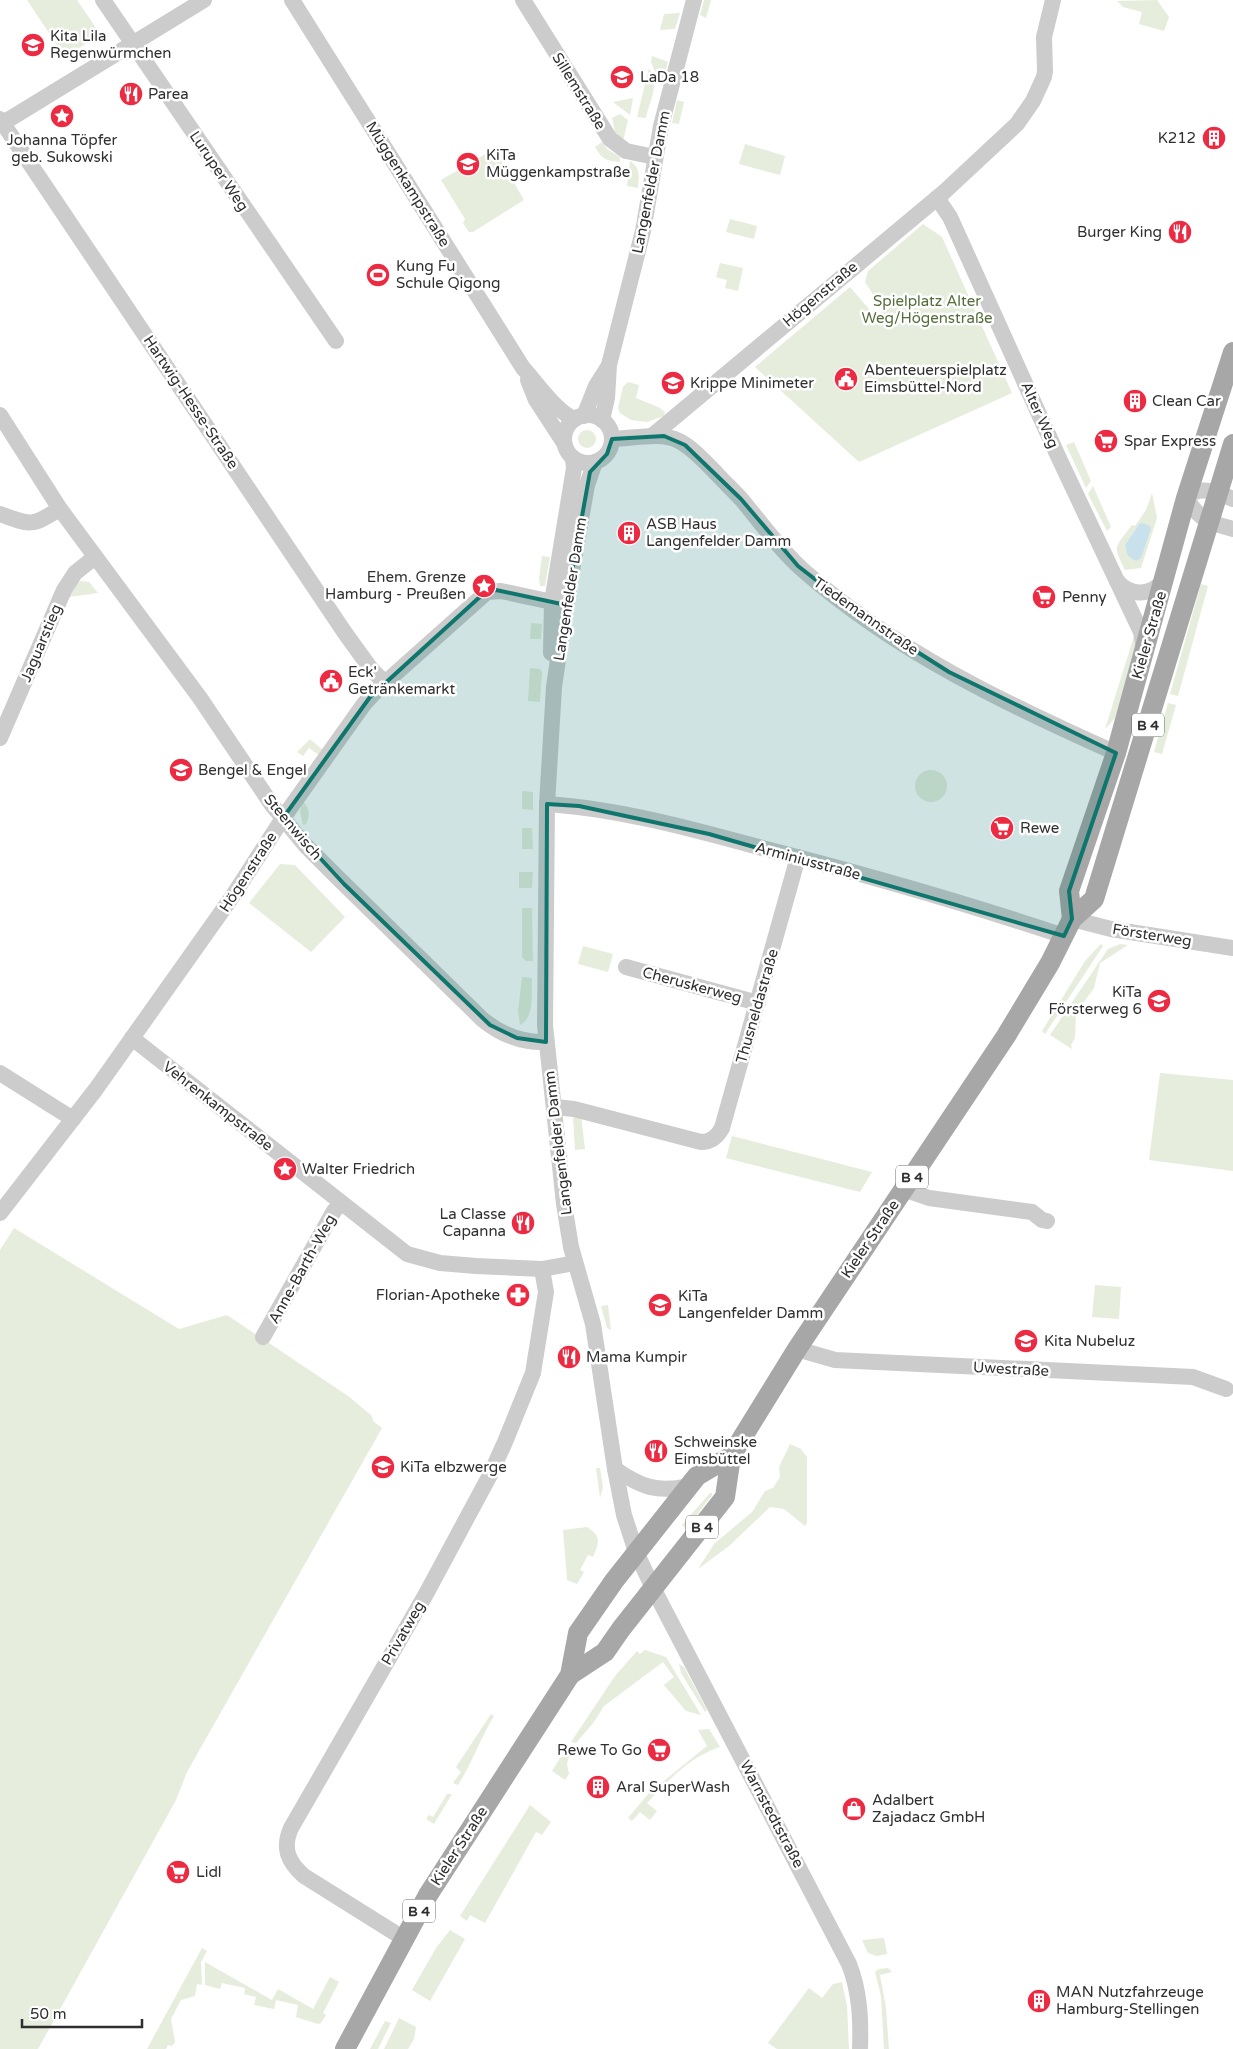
<svg xmlns="http://www.w3.org/2000/svg" width="1233" height="2049" font-family="'Varela Round',sans-serif">
	<style>
		.green { fill: #e6eddc; fill-rule: evenodd }
		.water { fill: #c8e1ed }
		.lines { fill: none; stroke-linecap: round; stroke-linejoin: round }
		.minor { stroke: #ccc; stroke-width: 16 }
		.major { stroke: #a7a7a7; stroke-width: 20 }
		.marked { fill: #0f766e; fill-opacity: 0.2; stroke: #0f766e; stroke-width: 4; stroke-linejoin: round }
		.labels { text-anchor: middle; dominant-baseline: central; stroke-width: 5; stroke-linejoin: round; paint-order: stroke }
		.shield { fill: #fff; stroke: #6d6d6d; stroke-width: 1 }
		.shield-label { font-size: 14px; font-weight: bold; fill: #2f2f2f }
		.poi-label { font-size: 15px; fill: #2f2f2f; stroke: #fff; text-anchor: start }
		.street-label { font-size: 15px; fill: #2f2f2f; stroke: #fff }
		.park-label { font-size: 15px; fill: #556d3a; stroke: #fff }
	</style>
	<rect width="100%" height="100%" fill="#fff"/>
	<!-- green -->
	<g class="green">
		<path d="M27,0h50l19,28 -3,11 -28,18z"/>
		<path d="M704,0h7l-5,18 -6,-3z"/>
		<path d="M1157,0l12,17 -5,14 -25,-7 3,-12 -19,-5 -6,-6z"/>
		<path d="M680,13l-5,16 -15,1 4,-16z"/>
		<path d="M652,56l16,6 -7,24 -10,-24z"/>
		<path d="M649,68c11,20 1,30 -3,50l-9,-1z"/>
		<path d="M633,98l-3,17 -17,-13z"/>
		<path d="M677,100l7,2 -5,22 -7,-1z"/>
		<path d="M620,114l8,6 -5,21 -8,-9 -3,-14z"/>
		<path d="M602,142l5,7 13,8v5c-14,-1 -18,-3 -25,-15z"/>
		<path d="M745,144l40,12 -5,19 -41,-11z"/>
		<path d="M494,149l30,51 -51,32h-4l-6,-9 2,-4 -24,-39z"/>
		<path d="M630,161c11,7 9,15 8,27l-11,-2z"/>
		<path d="M730,219l27,7 -3,13 -28,-7z"/>
		<path d="M923,224l19,13 70,156 -153,69 -104,-95 95,-80 26,30 7,-7 -18,-28 3,-11z"/>
		<path d="M720,263l23,5 -5,23 -13,-3 2,-8 -11,-3z"/>
		<path d="M628,382l11,3 -3,13 22,9 7,5 -1,4 -17,6 -16,-2 -11,-7 -2,-5 5,-21z"/>
		<circle cx="587" cy="439" r="9"/>
		<path d="M1074,442l17,39 -5,7 -20,-43z"/>
		<path d="M1093,486l18,41 -4,4 -19,-37z"/>
		<path d="M1152,493l5,25 -16,50 -16,2c-13,-26 -10,-22 7,-45l3,1 11,-16zM1139,524l3,30 -1,4 -16,-13z"/>
		<path d="M542,556l8,1 -5,29h-5l-1,-8z"/>
		<path d="M82,581l7,1 9,11 -29,4 8,-15z"/>
		<path d="M1201,584l7,2 -30,110 -8,-2z"/>
		<path d="M531,623l11,1 -1,15h-11z"/>
		<path d="M1134,636l2,8 -1,9 -20,65 -10,11z"/>
		<path d="M530,668l10,1 2,3 -2,30 -12,-1z"/>
		<path d="M1168,703l8,2 -14,49 -8,-2z"/>
		<path d="M310,739l13,11 -4,5 -10,-7 -6,8 -6,-4z"/>
		<circle cx="931" cy="786" r="16"/>
		<path d="M522,791l11,1v18l-11,-1z"/>
		<path d="M303,802c7,6 7,14 3,22l-3,1 -3,-14z"/>
		<path d="M522,828h10l1,21h-11z"/>
		<path d="M280,864l15,1 50,52 -34,35 -62,-49z"/>
		<path d="M519,872h14l-1,16h-13z"/>
		<path d="M522,908h10l1,53h-7l-4,-4z"/>
		<path d="M1101,944l2,2 -58,88 -3,-3 43,-70z"/>
		<path d="M1120,944l8,1 -28,18 -6,25 -18,25 -1,25 -4,7 1,4 -22,-14 58,-86z"/>
		<path d="M583,946l30,8 -5,18 -30,-8z"/>
		<path d="M522,977l10,1c-1,14 3,40 -12,47l-2,-14z"/>
		<path d="M1160,1073l73,7v91l-84,-11z"/>
		<path d="M581,1115l4,34 -10,1 -2,-32z"/>
		<path d="M732,1136l140,36 -12,20 -134,-34z"/>
		<path d="M14,1228l165,101 48,-14 121,81 23,19 3,7 8,6 -195,344 -11,28 -138,249h-38v-799z"/>
		<path d="M1095,1285l26,2 -2,32 -27,-2z"/>
		<path d="M608,1305l3,25 -4,-2 -6,-22z"/>
		<path d="M790,1444l11,5 6,8v66l-2,3 -21,-17 -14,-2 -41,39 -31,23 16,-25 38,-32 13,-21 8,-3 7,-11 -1,-10z"/>
		<path d="M596,1468h4l3,19 -3,11z"/>
		<path d="M710,1493h2v2l-26,34 -4,-4z"/>
		<path d="M587,1527c15,9 12,16 6,30l-5,-2 -8,15 4,2 -7,12 -10,-4 -4,-50z"/>
		<path d="M645,1650l21,7 35,58 -15,-4 -22,-26 10,-8 -11,-15 -59,44 -10,16 -18,21 -5,-1 44,-66 22,-25 3,3z"/>
		<path d="M679,1664l5,3 23,43 -2,2 -24,-39z"/>
		<path d="M491,1714l3,2c-14,23 -22,47 -36,69l-5,-2 8,-11 -5,-5z"/>
		<path d="M709,1729l11,18c-29,9 -53,34 -73,56l10,8 -7,9 -10,-8 -8,9 -4,-3 21,-25 58,-47 -9,-16z"/>
		<path d="M568,1755l1,2 -2,7 2,10 -4,6 -13,-9 8,-13z"/>
		<path d="M447,1794h5l-18,30 -8,-5 3,-4 4,2z"/>
		<path d="M530,1805l21,17 -9,13 -6,-3 -51,91 -15,-8 -3,6 -7,-5z"/>
		<path d="M450,1930l15,9 -35,62 -18,-11 24,-42z"/>
		<path d="M884,1938l3,16 -10,2 -9,-3 -6,-13z"/>
		<path d="M202,1948l5,3 -6,11 1,23 -5,-1 -2,12 -14,4 -10,19 4,23 -3,4 -4,-1 -2,4h-19z"/>
		<path d="M205,1962l67,38 6,-11 35,20 17,-32 9,5 -16,31 3,2 -5,8 -3,1 -22,-7 2,-12 -22,-5 -2,9 -20,-4 2,-8 -12,-3 1,-6 -23,-5 -2,6 -15,-4z"/>
		<path d="M888,1968l4,4 -12,3 6,33 3,41h-5l-3,-53 -6,-24 4,-3z"/>
		<path d="M842,1982l5,24 2,43h-72l-9,-6 41,-55 13,10 11,-14z"/>
		<path d="M399,2018l17,9 -2,12 -6,10h-24z"/>
		<path d="M385,2021l6,2 -13,26h-8z"/>
	</g>
	<!-- water -->
	<path class="water" d="M1143,523l7,3 1,3 -10,29 -5,3 -8,-5 -3,-11 14,-21z"/>
	<g class="lines">
		<!-- minor -->
		<g class="minor">
			<path d="M103,0l233,341"/>
			<path d="M292,0l231,368c13,14 35,46 52,51"/>
			<path d="M523,0l87,139 16,12 29,6"/>
			<path d="M0,119l345,514 26,36 14,14"/>
			<path d="M0,125l204,-125"/>
			<path d="M937,198l13,19 107,237 84,178 3,17"/>
			<path d="M528,380l8,20 28,43"/>
			<circle cx="588" cy="439" r="24"/>
			<path d="M0,415l60,94 140,189 72,107 33,40 31,31 146,143c18,15 40,24 64,23"/>
			<path d="M584,416l12,-30 12,-19"/>
			<path d="M602,420l5,-22 2,-33 34,-134 18,-105 33,-126"/>
			<path d="M652,436l291,-243 74,-69 16,-23 11,-24 1,-6 -1,-34 9,-37"/>
			<path d="M612,439c20,0 49,-8 67,2 14,7 26,21 37,32 8,9 18,18 26,27 20,24 38,50 62,71 91,80 202,133 312,182"/>
			<path d="M595,462l-8,23 -21,120 -12,82 -7,117 -2,221 19,179 7,43 22,77 22,145 9,46 12,37 17,36 196,376c11,28 12,56 11,85"/>
			<path d="M1233,499c-15,-6 -34,-15 -47,-1 15,23 22,24 47,31"/>
			<path d="M0,514c32,12 31,12 60,-5"/>
			<path d="M1117,581c14,16 34,15 47,-1"/>
			<path d="M551,653l1,-51 22,-134 -1,-9"/>
			<path d="M0,738l64,-148 11,-17 20,-16"/>
			<path d="M547,804c73,5 145,25 215,44 102,26 203,55 302,88"/>
			<path d="M1072,919l39,10 122,19"/>
			<path d="M626,967l132,36"/>
			<path d="M132,1038l275,216 33,9 36,3 66,3 33,-6"/>
			<path d="M0,1073l73,46"/>
			<path d="M555,1107l19,2 127,33c10,0 16,-5 21,-14l76,-271"/>
			<path d="M903,1189l26,9 103,14 10,8 5,1"/>
			<path d="M0,1213l96,-124 136,-192 51,-79 81,-114 13,-14 110,-98 14,-1 65,14"/>
			<path d="M263,1337l71,-126 7,-8"/>
			<path d="M797,1349l38,11 358,17 33,12"/>
			<path d="M615,1469c26,18 42,24 74,17"/>
			<path d="M403,1938l-99,-62c-16,-14 -22,-28 -13,-48l135,-234 64,-119 15,-33 28,-69 13,-81 -4,-23"/>
		</g>
		<!-- major -->
		<g class="major">
			<path d="M1072,919l-3,-28 47,-138 70,-255 47,-146"/>
			<path d="M570,1675l35,-23 16,-23 104,-132 6,-41 66,-107 209,-313 44,-73 22,-44 22,-20 139,-455"/>
			<path d="M345,2049l83,-154 142,-220 8,-42 36,-52 83,-105 34,-20"/>
		</g>
	</g>
	<!-- marked area -->
	<path class="marked" d="M664,436l21,9 56,54 57,67 72,56 79,50 167,81 -47,138 3,28 -8,17 -355,-102 -130,-28 -32,-2 -1,238 -29,-4 -27,-13 -146,-141 -61,-66 87,-121 113,-103 13,-4 70,15 24,-133 17,-18 5,-15z"/>
	<!-- icons -->
	<defs>
		<g id="school-disc" transform="scale(1.25)"><circle r="9.5" fill="#ec2b43" stroke="#fff"/><path d="M0-5L7-2L0 1L-7-2ZM-4 1L0 2.5L4 1V4Q0 6-4 4Z" fill="#fff"/></g>
		<g id="restaurant-disc" transform="scale(1.25)"><circle r="9.5" fill="#ec2b43" stroke="#fff"/><path d="M-5-6h1v4h1v-4h1v4h1v-4h1v5L-1.5 .5V6h-2V.5L-5-1ZM5-6V6H3V1.5H1.5Q1.5-4 5-6Z" fill="#fff"/></g>
		<g id="sight-disc" transform="scale(1.25)"><circle r="9.5" fill="#ec2b43" stroke="#fff"/><path d="M0-6L1.8-2.2L6-1.7L2.9 1.2L3.7 5.4L0 3.3L-3.7 5.4L-2.9 1.2L-6-1.7L-1.8-2.2Z" fill="#fff"/></g>
		<g id="building-disc" transform="scale(1.25)"><circle r="9.5" fill="#ec2b43" stroke="#fff"/><path d="M-4-6H4V6H1V3H-1V6H-4ZM-2.5-4.3h1.7v1.8h-1.7ZM.8-4.3h1.7v1.8H.8ZM-2.5-1h1.7V.8h-1.7ZM.8-1h1.7V.8H.8Z" fill="#fff"/></g>
		<g id="stadium-disc" transform="scale(1.25)"><circle r="9.5" fill="#ec2b43" stroke="#fff"/><path d="M0-5a6.5 5 0 1 0 0 10a6.5 5 0 1 0 0-10ZM-3.5-1.8h7v3.6h-7Z" fill="#fff"/></g>
		<g id="civic-disc" transform="scale(1.25)"><circle r="9.5" fill="#ec2b43" stroke="#fff"/><path d="M-.6-6.5H3V-4.5H.6V-3L4-1V1h2V6H-6V1h2V-1L-.6-3ZM-1.2 2.5V6h2.4V2.5Z" fill="#fff"/></g>
		<g id="supermarket-disc" transform="scale(1.25)"><circle r="9.5" fill="#ec2b43" stroke="#fff"/><path d="M-6-5.5h2.5l.6 2H6L4.5 2H-2.5L-4.4-4H-6ZM-1.5 3.2a1.3 1.3 0 1 0 .1 0ZM3 3.2a1.3 1.3 0 1 0 .1 0Z" fill="#fff"/></g>
		<g id="pharmacy-disc" transform="scale(1.25)"><circle r="9.5" fill="#ec2b43" stroke="#fff"/><path d="M-2-6h4v4h4v4h-4v4h-4v-4h-4v-4h4Z" fill="#fff"/></g>
		<g id="shop-disc" transform="scale(1.25)"><circle r="9.5" fill="#ec2b43" stroke="#fff"/><path d="M-5-2.5h2.3a2.7 3.5 0 0 1 5.4 0H5L5.5 6h-11ZM-1.5-2.5h3a1.5 2.3 0 0 0-3 0Z" fill="#fff"/></g>
	</defs>
	<g fill-rule="evenodd">
		<use href="#school-disc" x="33" y="45"/>
		<use href="#school-disc" x="622" y="77"/>
		<use href="#restaurant-disc" x="131" y="94"/>
		<use href="#sight-disc" x="62" y="116"/>
		<use href="#building-disc" x="1214" y="138"/>
		<use href="#school-disc" x="468" y="164"/>
		<use href="#restaurant-disc" x="1180" y="232"/>
		<use href="#stadium-disc" x="378" y="275"/>
		<use href="#civic-disc" x="846" y="379"/>
		<use href="#school-disc" x="673" y="383"/>
		<use href="#building-disc" x="1135" y="401"/>
		<use href="#supermarket-disc" x="1106" y="441"/>
		<use href="#building-disc" x="629" y="533"/>
		<use href="#sight-disc" x="484" y="586"/>
		<use href="#supermarket-disc" x="1044" y="597"/>
		<use href="#civic-disc" x="331" y="681"/>
		<use href="#school-disc" x="181" y="770"/>
		<use href="#supermarket-disc" x="1002" y="828"/>
		<use href="#school-disc" x="1159" y="1001"/>
		<use href="#sight-disc" x="285" y="1169"/>
		<use href="#restaurant-disc" x="523" y="1223"/>
		<use href="#pharmacy-disc" x="518" y="1295"/>
		<use href="#school-disc" x="660" y="1305"/>
		<use href="#school-disc" x="1026" y="1341"/>
		<use href="#restaurant-disc" x="569" y="1357"/>
		<use href="#restaurant-disc" x="656" y="1451"/>
		<use href="#school-disc" x="383" y="1467"/>
		<use href="#supermarket-disc" x="659" y="1750"/>
		<use href="#building-disc" x="598" y="1787"/>
		<use href="#shop-disc" x="854" y="1809"/>
		<use href="#supermarket-disc" x="178" y="1872"/>
		<use href="#building-disc" x="1039" y="2001"/>
	</g>
	<g class="labels">
		<!-- shield labels -->
		<g class="shield">
			<rect x="1132" y="713.5" width="32" height="23" rx="4"/>
			<rect x="896" y="1165.5" width="32" height="23" rx="4"/>
			<rect x="686" y="1515.5" width="32" height="23" rx="4"/>
			<rect x="403" y="1899.5" width="32" height="23" rx="4"/>
		</g>
		<g class="shield-label">
			<text x="1148" y="725">B 4</text>
			<text x="912" y="1177">B 4</text>
			<text x="702" y="1527">B 4</text>
			<text x="419" y="1911">B 4</text>
		</g>
		<!-- poi labels -->
		<g class="poi-label">
			<text x="50" y="36">Kita Lila<tspan x="50" dy="17">Regenwürmchen</tspan></text>
			<text x="640" y="77">LaDa 18</text>
			<text x="148" y="94">Parea</text>
			<text x="1196" y="138" text-anchor="end">K212</text>
			<text x="62" y="140" text-anchor="middle">Johanna Töpfer<tspan x="62" dy="17">geb. Sukowski</tspan></text>
			<text x="486" y="155">KiTa<tspan x="486" dy="17">Müggenkampstraße</tspan></text>
			<text x="1162" y="232" text-anchor="end">Burger King</text>
			<text x="396" y="266">Kung Fu<tspan x="396" dy="17">Schule Qigong</tspan></text>
			<text x="864" y="370">Abenteuerspielplatz<tspan x="864" dy="17">Eimsbüttel-Nord</tspan></text>
			<text x="690" y="383">Krippe Minimeter</text>
			<text x="1152" y="401">Clean Car</text>
			<text x="1124" y="441">Spar Express</text>
			<text x="646" y="524">ASB Haus<tspan x="646" dy="17">Langenfelder Damm</tspan></text>
			<text x="466" y="577" text-anchor="end">Ehem. Grenze<tspan x="466" dy="17">Hamburg - Preußen</tspan></text>
			<text x="1062" y="597">Penny</text>
			<text x="348" y="672">Eck'<tspan x="348" dy="17">Getränkemarkt</tspan></text>
			<text x="198" y="770">Bengel &amp; Engel</text>
			<text x="1020" y="828">Rewe</text>
			<text x="1142" y="992" text-anchor="end">KiTa<tspan x="1142" dy="17">Försterweg 6</tspan></text>
			<text x="302" y="1169">Walter Friedrich</text>
			<text x="506" y="1214" text-anchor="end">La Classe<tspan x="506" dy="17">Capanna</tspan></text>
			<text x="500" y="1295" text-anchor="end">Florian-Apotheke</text>
			<text x="678" y="1296">KiTa<tspan x="678" dy="17">Langenfelder Damm</tspan></text>
			<text x="1044" y="1341">Kita Nubeluz</text>
			<text x="586" y="1357">Mama Kumpir</text>
			<text x="674" y="1442">Schweinske<tspan x="674" dy="17">Eimsbüttel</tspan></text>
			<text x="400" y="1467">KiTa elbzwerge</text>
			<text x="642" y="1750" text-anchor="end">Rewe To Go</text>
			<text x="616" y="1787">Aral SuperWash</text>
			<text x="872" y="1800">Adalbert<tspan x="872" dy="17">Zajadacz GmbH</tspan></text>
			<text x="196" y="1872">Lidl</text>
			<text x="1056" y="1992">MAN Nutzfahrzeuge<tspan x="1056" dy="17">Hamburg-Stellingen</tspan></text>
		</g>
		<!-- street labels -->
		<g class="street-label">
			<text transform="translate(579 91) rotate(58)">Sillemstraße</text>
			<text transform="translate(219 171) rotate(56)">Luruper Weg</text>
			<text transform="translate(651 182) rotate(-79)">Langenfelder Damm</text>
			<text transform="translate(408 184) rotate(58)">Müggenkampstraße</text>
			<text transform="translate(820 294) rotate(-40)">Högenstraße</text>
			<text transform="translate(191 402) rotate(56)">Hartwig-Hesse-Straße</text>
			<text transform="translate(1040 415) rotate(66)">Alter Weg</text>
			<text transform="translate(570 589) rotate(-81)">Langenfelder Damm</text>
			<text transform="translate(866 616) rotate(35)">Tiedemannstraße</text>
			<text transform="translate(1149 635) rotate(-74)">Kieler Straße</text>
			<text transform="translate(41 643) rotate(-67)">Jaguarstieg</text>
			<text transform="translate(293 827) rotate(50)">Steenwisch</text>
			<text transform="translate(808 861) rotate(15)">Arminiusstraße</text>
			<text transform="translate(248 872) rotate(-57)">Högenstraße</text>
			<text transform="translate(1152 935) rotate(9)">Försterweg</text>
			<text transform="translate(692 985) rotate(15)">Cheruskerweg</text>
			<text transform="translate(757 1006) rotate(-74)">Thusneldastraße</text>
			<text transform="translate(218 1106) rotate(38)">Vehrenkampstraße</text>
			<text transform="translate(558 1143) rotate(-97)">Langenfelder Damm</text>
			<text transform="translate(870 1239) rotate(-56)">Kieler Straße</text>
			<text transform="translate(302 1269) rotate(-61)">Anne-Barth-Weg</text>
			<text transform="translate(1011 1369) rotate(3)">Uwestraße</text>
			<text transform="translate(403 1633) rotate(-60)">Privatweg</text>
			<text transform="translate(772 1814) rotate(62)">Warnstedtstraße</text>
			<text transform="translate(459 1846) rotate(-57)">Kieler Straße</text>
		</g>
		<!-- park labels -->
		<g class="park-label">
			<text x="927" y="301">Spielplatz Alter<tspan x="927" dy="17">Weg/Högenstraße</tspan></text>
		</g>
	</g>
	<!-- scale -->
	<path d="M22 2019v8h120v-8" fill="none" stroke="#2f2f2f" stroke-width="2.5"/>
	<text x="30" y="2019" font-size="15" fill="#2f2f2f" stroke="#ffffff" stroke-width="4" paint-order="stroke">50 m</text>
</svg>
